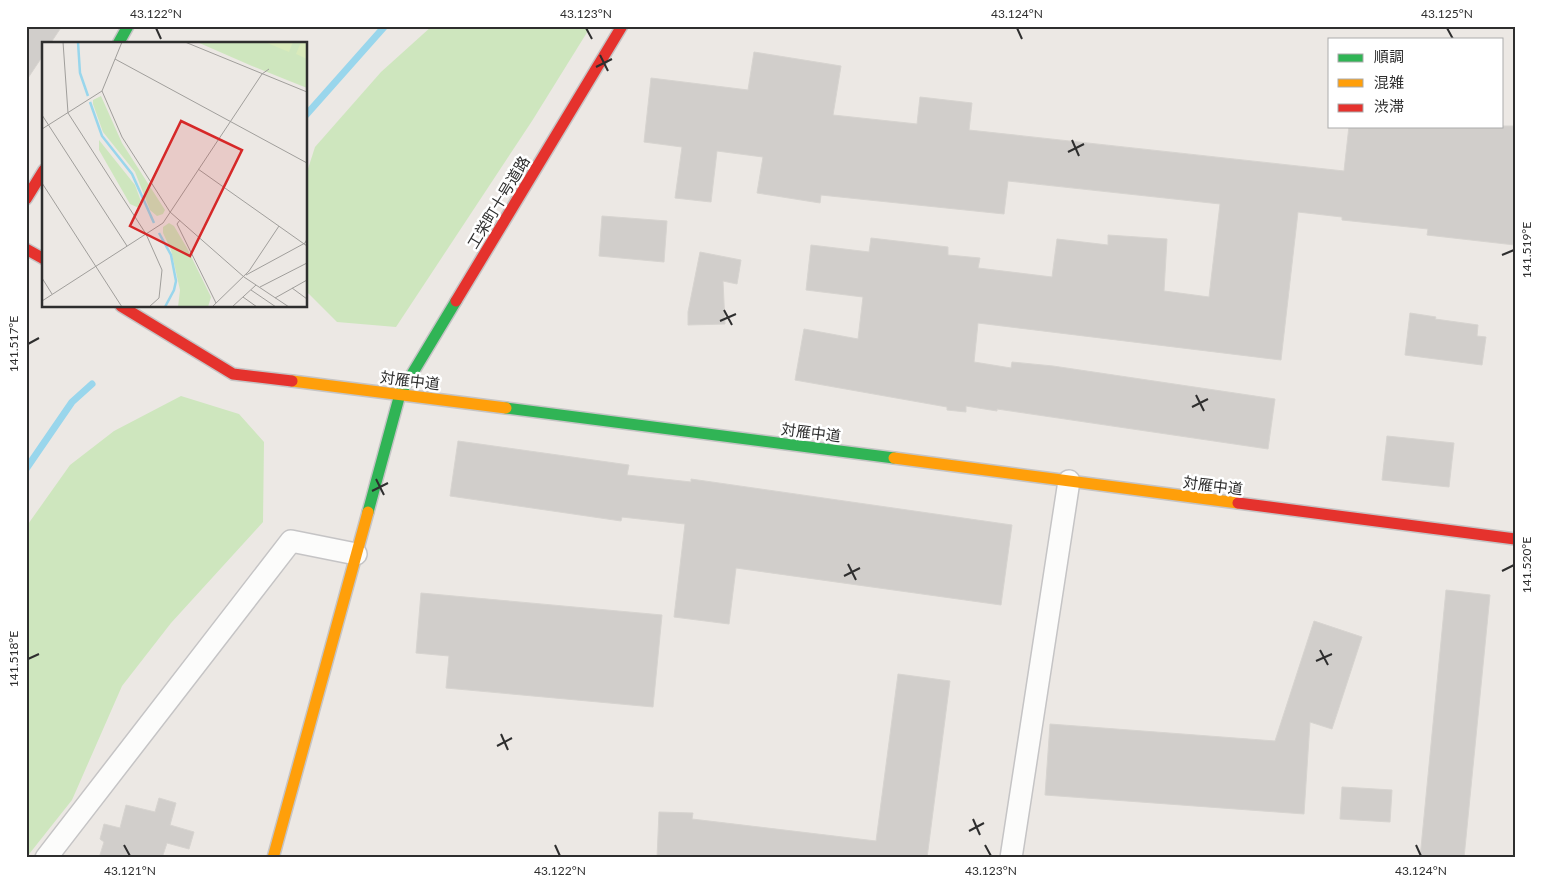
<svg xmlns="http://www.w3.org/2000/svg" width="1541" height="884" font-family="Lato,'Noto Sans JP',sans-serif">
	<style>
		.green { fill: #cee6be }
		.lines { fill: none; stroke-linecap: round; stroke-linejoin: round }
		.stream { stroke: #99d6ec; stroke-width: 7 }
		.building { fill: #d1cecb; stroke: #d7d4d0 }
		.street-casing { stroke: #c5c4c5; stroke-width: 24 }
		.fast-casing { stroke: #c5c4c5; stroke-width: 14 }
		.slow-casing { stroke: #c5c4c5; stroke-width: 14 }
		.jam-casing { stroke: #c5c4c5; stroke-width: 14 }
		.street { stroke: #fcfcfb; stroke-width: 21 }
		.fast { stroke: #30b455; stroke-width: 11 }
		.slow { stroke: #ff9f0a; stroke-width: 11 }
		.jam { stroke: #e5322d; stroke-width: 11 }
		.ticks { fill: none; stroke: #2e2e2e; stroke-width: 2 }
		.labels { text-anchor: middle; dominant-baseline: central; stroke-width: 5; stroke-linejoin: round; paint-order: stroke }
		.street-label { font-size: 15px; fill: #2e2e2e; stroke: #fff }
		.inset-river { fill: none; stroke: #99d6ec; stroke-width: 2.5 }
		.inset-road { fill: none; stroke: #a09e9b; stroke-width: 1 }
		.view { fill: #d62828; fill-opacity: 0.15; stroke: #d62828; stroke-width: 2.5 }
		.inset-edge { fill: none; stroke: #2e2e2e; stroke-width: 2.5 }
		.neatline { fill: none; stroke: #2e2e2e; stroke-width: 2 }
		.ticks-label { font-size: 12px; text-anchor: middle; fill: #2e2e2e }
	</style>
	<rect width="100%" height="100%" fill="#ece8e4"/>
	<!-- green -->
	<g class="green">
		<path d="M432,26h159l-59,95 -136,206 -59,-5 -31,-31v-116l9,-28 66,-75z"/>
		<path d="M181,396l58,18 25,28 -1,80 -92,101 -49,63 -50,114 -46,58v-331l44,-62 44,-34z"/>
	</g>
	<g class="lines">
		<!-- stream -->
		<g class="stream">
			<path d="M306,115l79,-89"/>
			<path d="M26,469l46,-67 20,-18"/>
		</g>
	</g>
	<!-- building -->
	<g class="building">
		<path d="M26,26h36l-12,18h-6v10l-18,27z"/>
		<path d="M754,52l87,14 -8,49 84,9 3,-27 52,6 -3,27 375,41 5,-45h166v119l-88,-10 1,-6 -86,-9v-3l-44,-5 -17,148 -303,-37 -4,39 37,6 1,-6 41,4 222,33 -7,50 -271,-40v2l-31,-5v6l-19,-2v-3l-152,-27 9,-51 54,10 5,-42 -57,-7 5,-45 58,7 2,-14 77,9v8l32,3 -2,10 74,9 5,-38 51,6v-10l59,4 -3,52 45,6 11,-93 -212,-23 -4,33 -183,-19 -1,8 -63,-10 6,-36 -46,-6 -6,51 -36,-4 7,-51 -38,-5 7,-64 97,12z"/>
		<path d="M602,216l65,5 -3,41 -65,-6z"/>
		<path d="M700,252l41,8 -4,24 -14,-3 2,43 -37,1v-13z"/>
		<path d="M1410,313l26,4 -1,2 43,6 -1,11 9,1 -4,28 -77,-10z"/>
		<path d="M1387,436l67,7 -5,44 -67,-7z"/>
		<path d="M458,441l171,24 -2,10 64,7v-3l321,46 -11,80 -265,-37 -7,56 -55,-7 11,-93 -63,-7 -1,4 -171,-25z"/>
		<path d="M1446,590l44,5 -26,263h-44z"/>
		<path d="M421,593l241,22 -9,92 -207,-19 3,-32 -33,-3z"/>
		<path d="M1314,621l48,16 -30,92 -22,-7 -6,92 -259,-19 5,-71 225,17z"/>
		<path d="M898,674l52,7 -23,177h-211l-26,-3v3h-33l2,-46 34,1 -1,6 184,22z"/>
		<path d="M1342,787l50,3 -2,32 -50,-3z"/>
		<path d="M159,798l17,5 -6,22 24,7 -5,17 -22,-6 -5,15h-63l5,-16 -4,-3 4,-15 16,4 6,-23 29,7z"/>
	</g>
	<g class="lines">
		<!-- street casing -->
		<g class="street-casing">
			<g id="street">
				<path d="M46,858l245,-317 65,13"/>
				<path d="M1011,858l58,-377"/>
			</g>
		</g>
		<!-- fast casing -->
		<g class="fast-casing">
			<g id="fast">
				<path d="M118,44l10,-18"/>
				<path d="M506,408l388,50"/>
				<path d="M368,512l32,-118 56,-93"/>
			</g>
		</g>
		<!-- slow casing -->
		<g class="slow-casing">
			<g id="slow">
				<path d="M292,381l214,27"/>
				<path d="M894,458l344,45"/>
				<path d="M273,858l95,-346"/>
			</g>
		</g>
		<!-- jam casing -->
		<g class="jam-casing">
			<g id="jam">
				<path d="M26,199l18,-29"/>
				<path d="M26,249l18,10"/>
				<path d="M456,301l166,-275"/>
				<path d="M121,306l112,68 59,7"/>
				<path d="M1238,503l277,36"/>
			</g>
		</g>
		<!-- street -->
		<use href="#street" class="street"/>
		<!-- fast -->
		<use href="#fast" class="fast"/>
		<!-- slow -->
		<use href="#slow" class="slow"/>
		<!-- jam -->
		<use href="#jam" class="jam"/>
	</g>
	<!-- ticks -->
	<path class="ticks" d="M156,28l5,11M586,28l6,11M1017,28l5,11M1447,28l6,11M600,55l8,16M596,67l16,-8M1072,140l7,16M1068,152l16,-8M1502,255l12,-5M724,310l8,15M720,321l16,-7M28,344l11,-6M1196,395l8,16M1192,407l16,-8M376,479l8,16M372,491l16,-8M848,564l8,16M1502,571l12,-6M844,576l16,-8M1320,650l8,15M28,659l11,-5M1316,661l16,-7M501,734l7,16M497,746l15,-8M973,819l7,16M969,831l15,-8M124,845l6,11M555,845l5,11M985,845l6,11M1416,845l5,11"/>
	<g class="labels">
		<!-- street labels -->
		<g class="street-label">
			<text transform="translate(498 202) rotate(-59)">工栄町十号道路</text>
			<text transform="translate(410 380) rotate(7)">対雁中道</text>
			<text transform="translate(811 432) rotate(7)">対雁中道</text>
			<text transform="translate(1213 485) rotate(7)">対雁中道</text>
		</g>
	</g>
	<!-- overview -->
	<g transform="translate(42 42)">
		<rect width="265" height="265" fill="#ece8e4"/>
		<path d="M155,0h110v46l-55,-22zM59,54l21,47 43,67 -2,4 -6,2 -7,-6 -15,-38 -32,-40 -10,-28v-4zM57,98l36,45 7,19 -3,4 -9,-4 -31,-54zM127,181l5,3 13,22 24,49 -3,10h-30l2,-17 -9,-40 -8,-17v-6z" fill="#cee6be"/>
		<path d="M223,0h28l-4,10zM259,0h6v17l-11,-5z" fill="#d9eabb"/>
		<path class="inset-river" d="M36,0l2,31 8,23M48,60l12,34 30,38 22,49M117,191l12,22 5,26 -2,9 -9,17"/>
		<path class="inset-road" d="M21,0l5,71 78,121 16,36 -3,28 -10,9M143,0l122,50M73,17l192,104M60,49l20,46 48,75 74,65 45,30M0,73l85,131M0,87l60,-38 20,-49M156,127l109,77M0,141l80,124M138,178l-3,4 39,79M204,233l59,-32 2,-4M0,236l10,16M218,245l47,-24M250,246l15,11M209,248l25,17M201,255l14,10M233,256l32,-18M0,259l121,-78 99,-149 7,-5M170,265l37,-36 30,-45M190,265l24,-22"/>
		<path class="view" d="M139,79l61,29 -52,106 -60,-30z"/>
		<rect width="265" height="265" class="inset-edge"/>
	</g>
	<!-- border -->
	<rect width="1541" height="884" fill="none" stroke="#ffffff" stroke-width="55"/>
	<!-- legend -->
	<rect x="1328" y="38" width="175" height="90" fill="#ffffff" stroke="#ababab"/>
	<rect x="1338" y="54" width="25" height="8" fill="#30b455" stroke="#ababab"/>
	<text x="1374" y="62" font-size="15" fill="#2e2e2e">順調</text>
	<rect x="1338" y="79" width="25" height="8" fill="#ff9f0a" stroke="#ababab"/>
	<text x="1374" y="88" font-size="15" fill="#2e2e2e">混雑</text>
	<rect x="1338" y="104" width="25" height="8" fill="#e5322d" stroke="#ababab"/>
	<text x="1374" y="112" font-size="15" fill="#2e2e2e">渋滞</text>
	<rect x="28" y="28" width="1486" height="828" class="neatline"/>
	<g class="ticks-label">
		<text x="156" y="18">43.122°N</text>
		<text x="586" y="18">43.123°N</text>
		<text x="1017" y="18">43.124°N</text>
		<text x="1447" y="18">43.125°N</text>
		<text transform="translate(1527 250) rotate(-90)" y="4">141.519°E</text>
		<text transform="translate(14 344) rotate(-90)" y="4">141.517°E</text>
		<text transform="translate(1527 565) rotate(-90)" y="4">141.520°E</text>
		<text transform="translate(14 659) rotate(-90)" y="4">141.518°E</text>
		<text x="130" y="875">43.121°N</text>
		<text x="560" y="875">43.122°N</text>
		<text x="991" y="875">43.123°N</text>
		<text x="1421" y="875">43.124°N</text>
	</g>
</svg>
